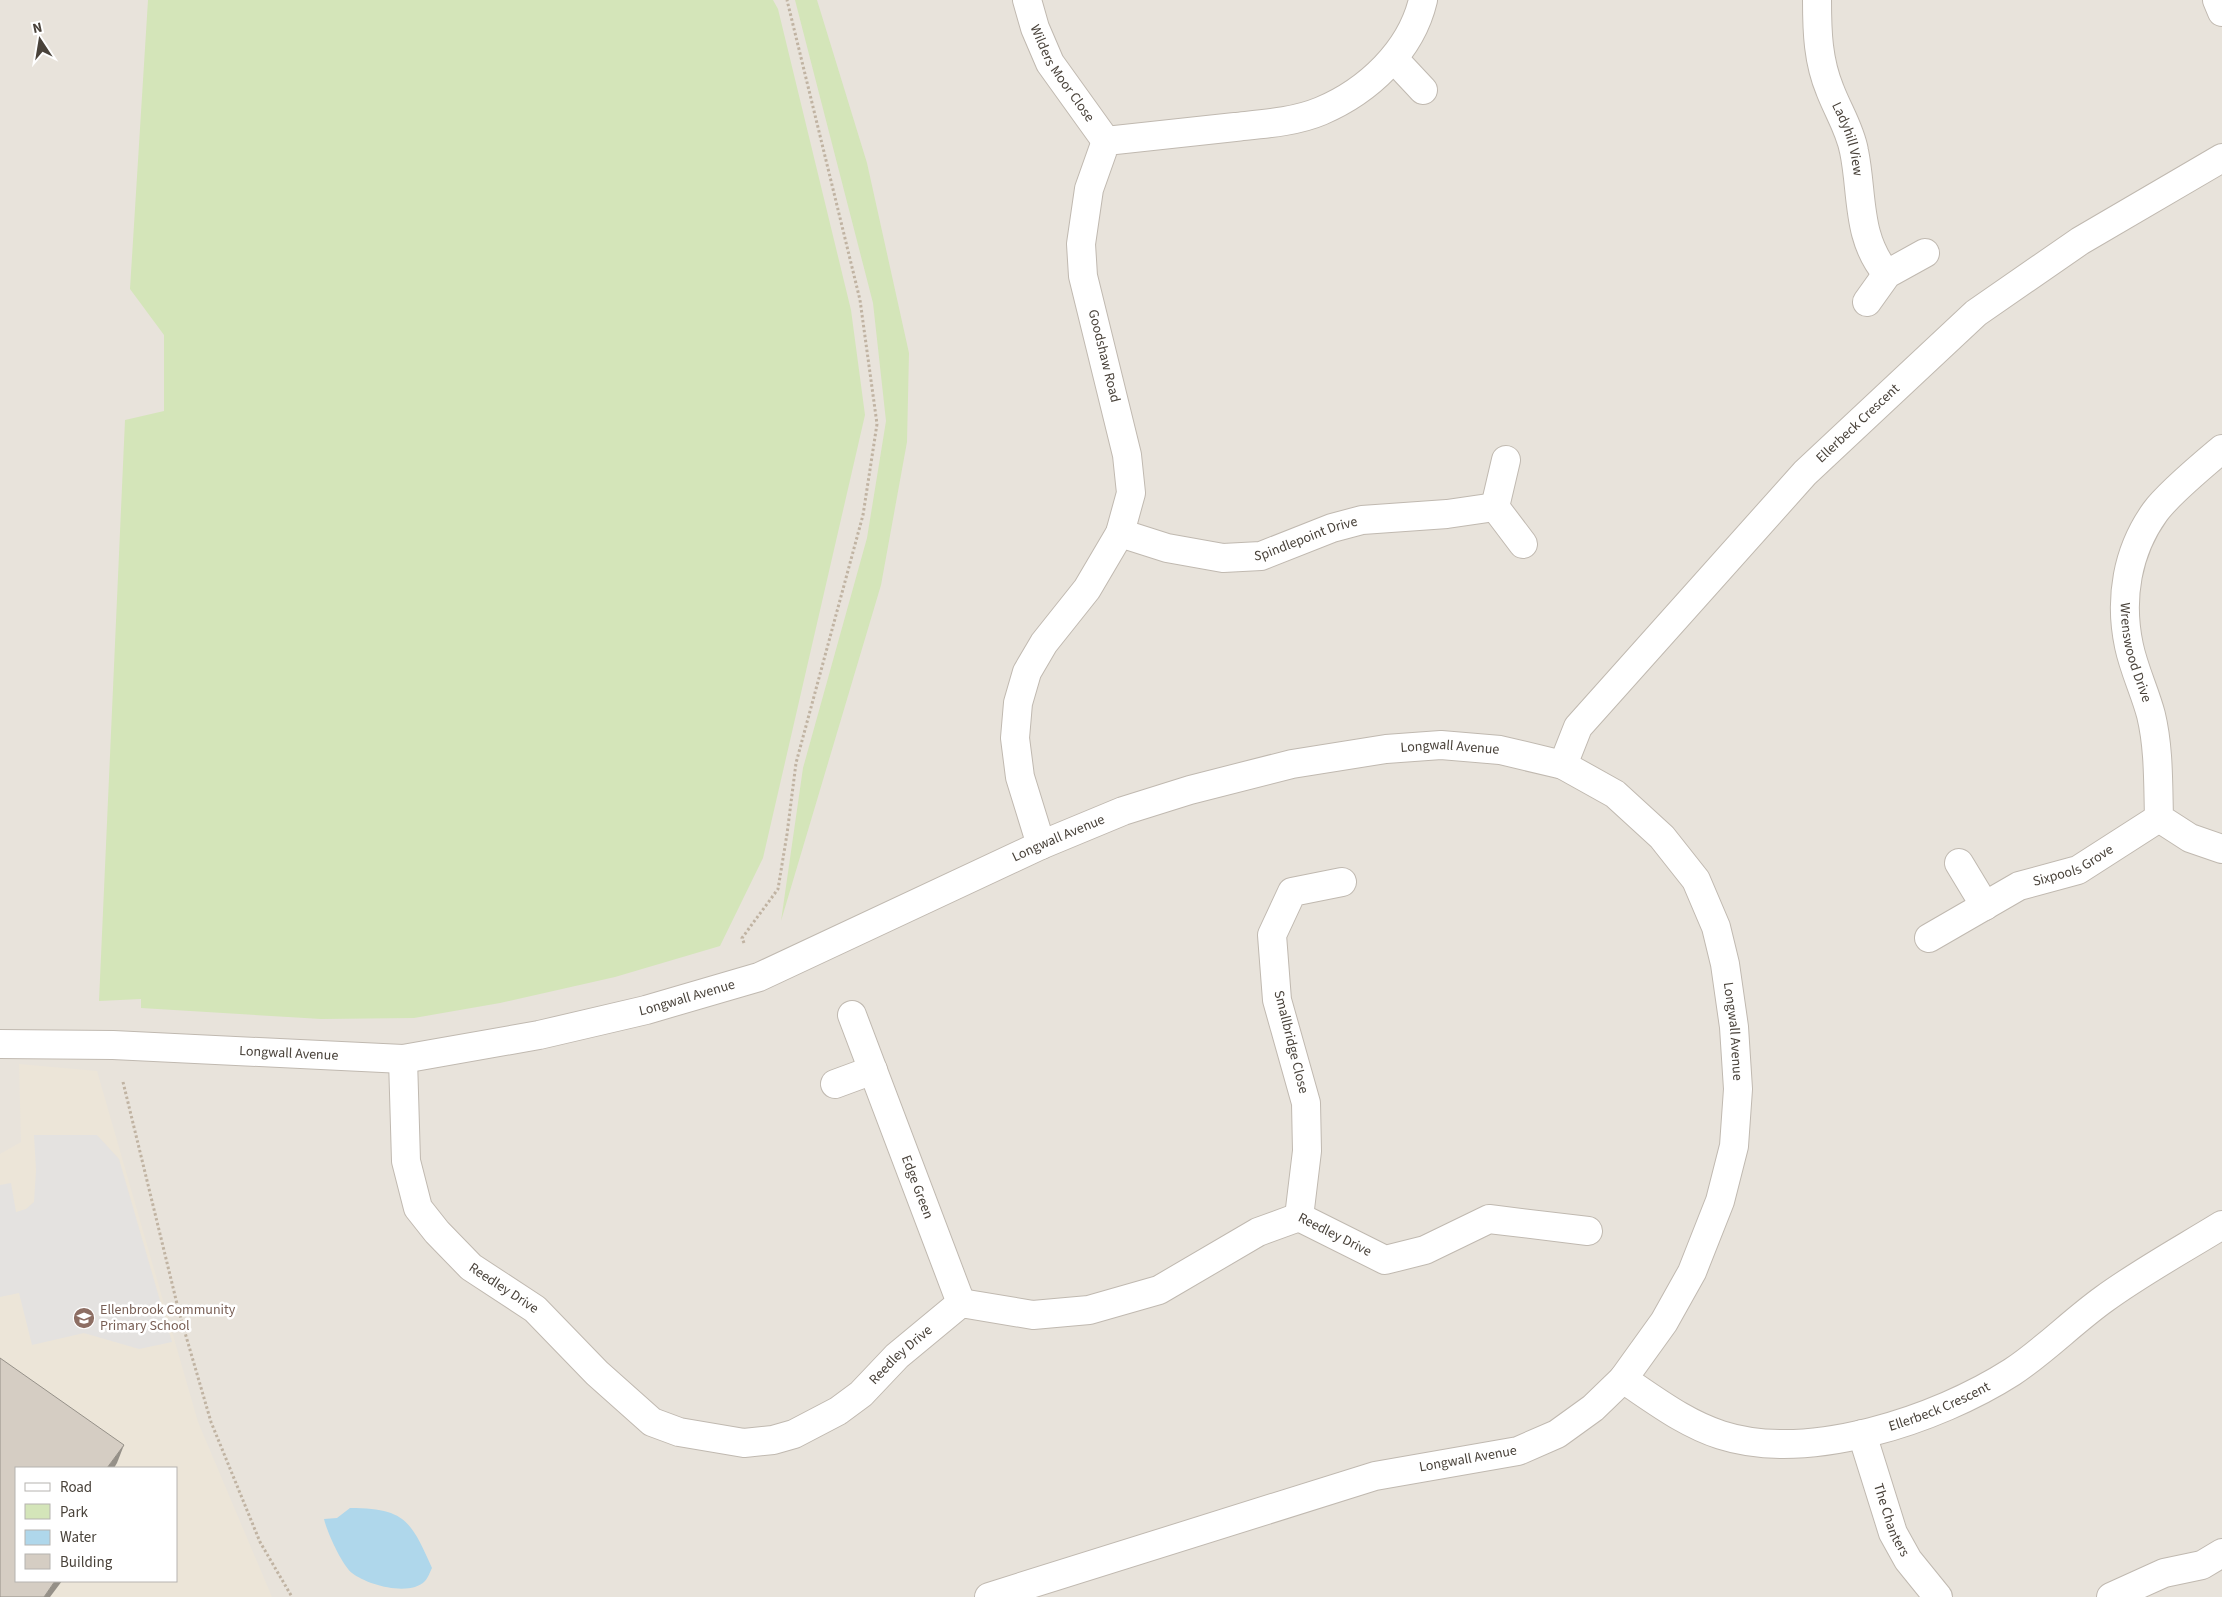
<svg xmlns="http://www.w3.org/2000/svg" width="2222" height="1597" font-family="'Source Sans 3',sans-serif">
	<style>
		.residential { fill: #e8e3db; fill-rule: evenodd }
		.education { fill: #ece5d8; fill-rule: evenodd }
		.green { fill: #d4e5b9 }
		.parking { fill: #e4e2e0 }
		.water { fill: #afd7eb }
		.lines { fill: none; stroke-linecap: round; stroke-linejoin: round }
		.minor-casing { stroke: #c0b9b0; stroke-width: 30 }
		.path { stroke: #c0b3a2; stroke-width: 3; stroke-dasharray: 2.5 2.5; stroke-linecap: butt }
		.minor { stroke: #fff; stroke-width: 28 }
		.shaded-wall { fill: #959088 }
		.building { fill: #d5cdc3; stroke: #959088 }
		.labels { text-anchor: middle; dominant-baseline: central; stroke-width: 5; stroke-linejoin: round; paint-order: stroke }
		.street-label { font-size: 14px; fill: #49423a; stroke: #fff }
		.education-label { font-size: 14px; fill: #785e54; stroke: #fff; text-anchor: start }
	</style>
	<rect width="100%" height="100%" fill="#f5f2ec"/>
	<!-- residential -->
	<path class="residential" d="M0,0h2222v1597h-2222zM16,1468h160v113h-160z"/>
	<!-- education -->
	<path class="education" d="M19,1064l78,7 101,351 74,175h-272v-443l21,-12zM16,1468h160v113h-160z"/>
	<!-- green -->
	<g class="green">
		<path d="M148,0h625l5,9 73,301 14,105 -102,443 -43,88 -105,31 -115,26 -86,15 -93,1 -180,-11v-9l-42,2 26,-581 39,-9v-76l-34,-46z"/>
		<path d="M795,0h22l50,163 42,190 -2,89 -26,143 -100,336 22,-153 64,-230 19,-117 -13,-118z"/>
	</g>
	<!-- parking -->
	<path class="parking" d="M34,1135h63l22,24 53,183 -33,7 -55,-16 -52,12 -13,-52 -19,4v-112l11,-2 5,29 10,-3 8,-7 2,-32z"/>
	<!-- water -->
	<path class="water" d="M350,1508c55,0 61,13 82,60 -2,4 -4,10 -7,13 -15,16 -58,4 -73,-8 -10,-8 -25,-41 -28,-54l13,-1z"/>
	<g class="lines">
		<!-- minor casing -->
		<g class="minor-casing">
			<g id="minor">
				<path id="s1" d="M1027,0l8,28 15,35 56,78"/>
				<path id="s2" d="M1817,0c0,32 1,61 13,90 8,21 20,39 24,61 9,43 2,87 33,123"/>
				<path d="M2217,0l5,12"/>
				<path d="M1394,59l29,31"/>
				<path d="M1867,302l20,-28 38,-21"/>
				<path id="s3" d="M2222,449c-19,16 -53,44 -67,63 -28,39 -36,87 -26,134 5,24 16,46 22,69 8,33 7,69 8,103l31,20 32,11"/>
				<path d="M1506,460l-11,47 28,37"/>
				<path id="s4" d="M1120,533l47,15 56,10 38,-2 71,-28 30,-8 85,-6 48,-7"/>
				<path id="s5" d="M1563,765l15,-38 227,-254 171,-160 104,-72 142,-83"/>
				<path d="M1041,845l-21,-68 -5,-39 3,-35 9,-31 17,-29 43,-54 33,-56 11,-40 -4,-38 -44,-179 -2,-32 8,-55 17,-48c43,-5 86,-9 129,-14 28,-3 60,-5 86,-16 47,-20 90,-60 102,-111"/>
				<path d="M1959,863l26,43"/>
				<path id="s6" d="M1929,938l90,-52 59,-16 81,-52"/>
				<path id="s7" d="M852,1015l109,288"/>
				<path id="s8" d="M0,1044l113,1 290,14 136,-24 107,-25 113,-33 282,-132 82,-34 67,-21 102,-26 94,-15 55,-4 59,5 63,15 52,29 47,43 34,43 20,47 9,37 9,63 4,62 -4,57 -14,55 -28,71 -28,50 -41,57 -30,29 -36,26 -39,17 -143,25 -386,121"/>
				<path id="s9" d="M403,1059l3,102 12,47 19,24 34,35 64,42 62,64 55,49 27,10 65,11 29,-3 21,-6 44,-23 23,-17 36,-38 64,-53 72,12 56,-5 70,-20 99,-58 41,-15 86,43 40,-10 64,-31 99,12"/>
				<path d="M835,1084l38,-14"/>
				<path d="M1299,1217l8,-66 -1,-48 -29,-103 -5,-65 20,-43 50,-10"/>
				<path id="s10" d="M1623,1379c32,21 61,44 98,56 87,28 216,-15 291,-63 32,-21 60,-50 92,-73 37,-27 79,-50 118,-74"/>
				<path id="s11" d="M1862,1434l31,99 15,27 30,37"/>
				<path d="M2111,1597l53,-24 38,-8 20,-12"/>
			</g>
		</g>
		<!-- path -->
		<g class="path">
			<path d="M744,943l-2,-5 36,-49 9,-55 9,-71 67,-248 14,-91 -17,-124 -73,-300"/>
			<path d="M123,1082l56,230 32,110 49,120 32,55"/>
		</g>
		<!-- minor -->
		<use href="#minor" class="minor"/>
	</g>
	<!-- shaded-wall -->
	<g class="shaded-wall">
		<path d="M124,1445l-7,18 -3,5h-7z"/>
		<path d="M55,1581h7l-12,16h-6z"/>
	</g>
	<!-- building -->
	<path class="building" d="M0,1358l124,87 -17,23h-91v113h39l-11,16h-44z"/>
	<!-- icons -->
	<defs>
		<g id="school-disc" transform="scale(1.125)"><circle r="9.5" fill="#8d6e63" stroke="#fff"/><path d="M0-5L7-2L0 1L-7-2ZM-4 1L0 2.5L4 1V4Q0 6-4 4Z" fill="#fff"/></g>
	</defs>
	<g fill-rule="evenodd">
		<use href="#school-disc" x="84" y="1318"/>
	</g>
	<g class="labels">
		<!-- street labels -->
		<g class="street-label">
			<text stroke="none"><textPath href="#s1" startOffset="82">Wilders Moor Close</textPath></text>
			<text stroke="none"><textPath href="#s2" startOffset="144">Ladyhill View</textPath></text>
			<text transform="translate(1104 356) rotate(76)">Goodshaw Road</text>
			<text stroke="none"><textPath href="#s5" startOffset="454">Ellerbeck Crescent</textPath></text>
			<text stroke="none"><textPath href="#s4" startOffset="192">Spindlepoint Drive</textPath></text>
			<text stroke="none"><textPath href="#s3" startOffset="240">Wrenswood Drive</textPath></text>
			<text stroke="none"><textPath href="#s8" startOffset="1504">Longwall Avenue</textPath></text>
			<text stroke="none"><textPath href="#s8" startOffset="1099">Longwall Avenue</textPath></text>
			<text stroke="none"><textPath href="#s6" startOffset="162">Sixpools Grove</textPath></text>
			<text stroke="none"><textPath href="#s8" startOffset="694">Longwall Avenue</textPath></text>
			<text stroke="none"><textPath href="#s8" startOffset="1954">Longwall Avenue</textPath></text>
			<text transform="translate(1291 1042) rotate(76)">Smallbridge Close</text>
			<text stroke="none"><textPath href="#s8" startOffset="289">Longwall Avenue</textPath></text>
			<text stroke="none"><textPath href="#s7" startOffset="184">Edge Green</textPath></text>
			<text stroke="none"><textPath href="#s9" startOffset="1229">Reedley Drive</textPath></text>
			<text stroke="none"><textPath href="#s9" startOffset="269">Reedley Drive</textPath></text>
			<text stroke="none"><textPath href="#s9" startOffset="749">Reedley Drive</textPath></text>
			<text stroke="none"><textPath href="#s10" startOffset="338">Ellerbeck Crescent</textPath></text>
			<text transform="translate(1468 1459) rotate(-10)">Longwall Avenue</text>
			<text stroke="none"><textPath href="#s11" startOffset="91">The Chanters</textPath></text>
		</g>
		<!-- education labels -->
		<g class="education-label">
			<text x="100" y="1310">Ellenbrook Community<tspan x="100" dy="16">Primary School</tspan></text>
		</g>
	</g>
	<!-- legend -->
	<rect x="15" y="1467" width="162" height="115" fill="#ffffff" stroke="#b6b3b0"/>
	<rect x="25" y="1483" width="25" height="8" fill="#ffffff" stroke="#b6b3b0"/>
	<text x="60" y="1492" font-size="15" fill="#49423a">Road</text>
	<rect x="25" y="1504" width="25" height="15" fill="#d4e5b9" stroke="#b6b3b0"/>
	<text x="60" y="1517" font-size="15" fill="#49423a">Park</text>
	<rect x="25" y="1530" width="25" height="15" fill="#afd7eb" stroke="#b6b3b0"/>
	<text x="60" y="1542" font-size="15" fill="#49423a">Water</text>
	<rect x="25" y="1554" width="25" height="15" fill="#d5cdc3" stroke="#b6b3b0"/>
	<text x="60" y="1567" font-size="15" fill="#49423a">Building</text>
	<!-- north arrow -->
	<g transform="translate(40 40) rotate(348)" stroke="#ffffff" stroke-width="4" paint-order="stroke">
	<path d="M0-4L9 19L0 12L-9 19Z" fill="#49423a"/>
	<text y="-8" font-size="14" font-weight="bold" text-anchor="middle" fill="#49423a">N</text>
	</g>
</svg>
